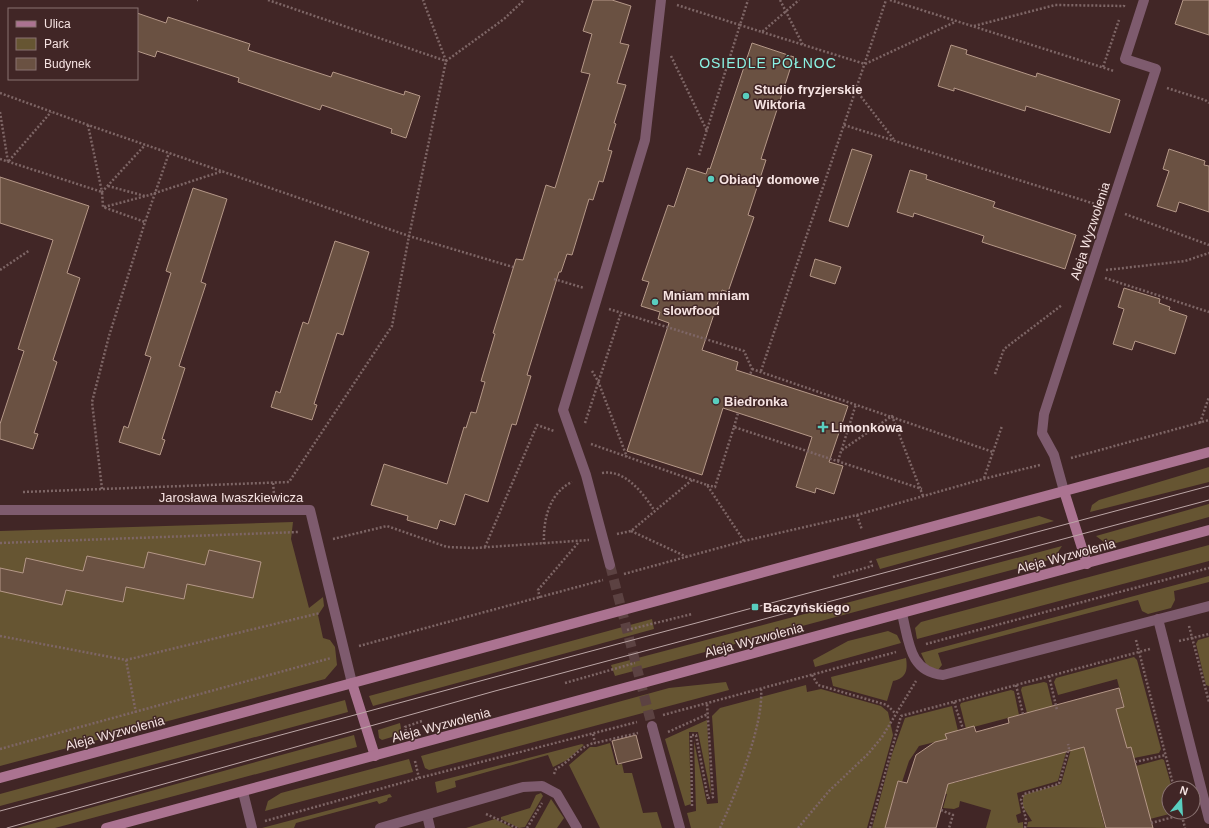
<svg xmlns="http://www.w3.org/2000/svg" width="1209" height="828" font-family="Helvetica,sans-serif">
	<style>
		.green { fill: #665532 }
		.building { fill: #6a5142; stroke: #b59888 }
		.lines { fill: none; stroke-linecap: round; stroke-linejoin: round }
		.pedestrian-tunnel { stroke: #5c4242; stroke-width: 10; stroke-dasharray: 10 5; stroke-linecap: butt }
		.path { stroke: #7e6666; stroke-width: 2.5; stroke-dasharray: 2 2; stroke-linecap: butt }
		.pedestrian { stroke: #7e5b6e; stroke-width: 10 }
		.minor { stroke: #7e5b6e; stroke-width: 10 }
		.secondary { stroke: #ab7391; stroke-width: 10 }
		.tram { stroke: #bca6a6; stroke-width: 1 }
		.poi-dot { fill: #59cebf; stroke: #412626; stroke-width: 1.5 }
		.labels { text-anchor: middle; dominant-baseline: central; stroke-width: 3; stroke-linejoin: round; paint-order: stroke }
		.poi-label { font-size: 13px; font-weight: bold; fill: #f6e3e2; stroke: #412626; text-anchor: start }
		.street-label { font-size: 13px; fill: #f6e3e2; stroke: #412626 }
		.neighbourhood-label { font-size: 14px; letter-spacing: 1px; fill: #8bf3e4; stroke: #412626 }
	</style>
	<rect width="100%" height="100%" fill="#412626"/>
	<!-- green -->
	<g class="green">
		<path d="M1209,467v15l-119,30 2,-7 7,-5z"/>
		<path d="M1209,504v13l-93,26 -12,-1 -8,-6z"/>
		<path d="M1039,516l15,5 -174,48 -4,-10z"/>
		<path d="M293,522l-2,17 18,69 14,-11 1,9 -6,9 5,23 7,2 5,7 2,18 -12,14 -325,87v-235z"/>
		<path d="M1209,545v16l-292,78 -2,-11 6,-6z"/>
		<path d="M1062,546l-8,12 -5,2 -434,116 -4,-11z"/>
		<path d="M1209,576v6l-35,9 1,9 -4,8 -23,6 -6,-3 -4,-11 -200,53 4,12 -4,5 -11,-4 -6,-13z"/>
		<path d="M652,619l2,10 -281,77 -4,-10z"/>
		<path d="M888,631l9,4 4,8 -86,24 -2,-7 35,-19z"/>
		<path d="M1209,637v49l-3,-1 -10,-41 2,-4z"/>
		<path d="M1134,657l3,3 24,89 -2,4 -25,5 -3,-11 -4,1 -11,-39 8,-3 -7,-27 -59,16 -4,-13 2,-4z"/>
		<path d="M906,658c2,13 0,20 -13,23l-6,20 -54,-15 -2,-9z"/>
		<path d="M726,682l3,8 -300,80 -4,-2 -4,-12 248,-68z"/>
		<path d="M1044,682l3,1 7,28 -17,-1 -10,3 -6,-23 1,-3z"/>
		<path d="M806,685l1,7 14,-3 60,17 7,6 5,23 -26,93h-176l-4,-15 9,-2 -2,-70 13,63 11,-1 -6,-87 8,-8z"/>
		<path d="M1011,690l3,1 5,24 -53,14 -6,-24 1,-2z"/>
		<path d="M345,700l3,12 -348,94v-12z"/>
		<path d="M952,706l6,25 -12,3 1,5 -28,7 -10,15 -7,21 -4,-1 -13,47h-13l20,-74 13,-36z"/>
		<path d="M707,720l4,75 -13,-63h-9l2,72 -6,2 -20,-67z"/>
		<path d="M400,723l2,11 -20,6 -3,-2 -1,-8z"/>
		<path d="M354,735l3,12 -302,81h-38z"/>
		<path d="M1083,740l3,14 3,1 -2,1 18,72 -78,-1 1,-5 4,-1 -9,-14v-12l38,-11 11,-38z"/>
		<path d="M610,743l6,22 6,-1 2,9h8l11,40 14,-1 5,16h-62l-31,-63 21,-18h6z"/>
		<path d="M582,744l2,1 -17,15 -14,7 -5,-12 -93,26 1,6 -19,6 -2,-11z"/>
		<path d="M1067,749l-9,32 -41,12 4,20 -5,2 2,8 5,-1v6h-37l5,-18 -31,-9 -1,6 -5,2 -11,-1 4,-14 -4,-1 3,-11 8,1 39,-11z"/>
		<path d="M409,759l4,13 -148,39 3,-10 13,-8z"/>
		<path d="M1162,759l2,1 8,28h-3v24h8l-27,7 -14,-53z"/>
		<path d="M541,793l2,3 -18,31 -6,1 -18,-9v-2l29,-9 6,-13z"/>
		<path d="M390,794l2,3 -4,1 -1,3 -8,3 -2,-3 -81,22 -2,5h-32z"/>
		<path d="M551,799l13,19 -7,10h-22z"/>
		<path d="M495,819l18,9h-47z"/>
	</g>
	<!-- building -->
	<g class="building">
		<path d="M593,0h19l19,6 -11,37 9,2 -12,38 9,2 -12,38 2,1 -8,26 4,1 -9,31 -4,-1 -6,19 -4,-1 -17,56 -5,-1 -6,18h-2l-32,103 4,1 -15,49 -4,-1 -24,78 -23,-8 -10,31 -15,-5 -3,9 -30,-9 1,-4 -37,-11 13,-41 63,20 17,-57 2,1 5,-16 5,1 9,-31 -4,-1 14,-47 -2,-1 23,-74 7,1 23,-75 9,3 35,-114 -9,-2 11,-38 -9,-3z"/>
		<path d="M1183,0h26v35l-34,-11z"/>
		<path d="M137,13l29,10 2,-6 82,27 -2,6 83,27 2,-5 71,23 1,-4 15,5 -14,42 -15,-5 1,-4 -70,-24 -2,5 -82,-28 1,-4 -82,-27 -2,6 -18,-6z"/>
		<path d="M752,43l42,14 -33,102 5,1 -18,55 6,2 -26,75 -6,-2 -20,60 36,12 -2,8 112,36 -19,56 14,4 -9,28 -18,-6 -1,5 -19,-6 16,-50 -89,-29 -21,67 -75,-24 42,-128 -11,-4 2,-7 -19,-6 8,-24 -7,-2 26,-75 6,2 13,-39 19,6 2,-6 2,1z"/>
		<path d="M951,45l16,5 -1,4 70,23 1,-4 83,27 -10,33 -84,-27 -1,5 -71,-23v3l-16,-5z"/>
		<path d="M852,149l20,6 -24,72 -19,-6z"/>
		<path d="M1169,149l36,12 -1,4 5,1v46l-30,-10 -3,10 -19,-6 12,-35 -6,-2z"/>
		<path d="M910,170l17,5 -1,4 69,23 -2,5 83,28 -11,34 -83,-27 2,-6 -70,-23 -1,4 -16,-5z"/>
		<path d="M0,177l89,29 -22,67 13,5 -27,82 4,2 -23,71 4,1 -5,15 -33,-10v-15l24,-73 -6,-2 35,-109 -53,-17z"/>
		<path d="M193,188l34,11 -26,83 5,2 -27,82 6,2 -23,71 3,1 -5,15 -41,-13 5,-16 4,2 23,-71 -6,-2 26,-82 -5,-2z"/>
		<path d="M335,241l34,11 -26,83 -6,-2 -23,71 3,1 -5,15 -41,-13 5,-16 4,2 23,-71 5,2z"/>
		<path d="M815,259l26,8 -6,17 -25,-8z"/>
		<path d="M1124,288l36,11 -1,4 11,4 -1,3 18,6 -12,38 -40,-13 -3,9 -19,-6 11,-35 -6,-2z"/>
		<path d="M209,550l52,12 -8,36 -66,-14 -3,15 -58,-12 -3,15 -57,-12 -4,15 -62,-14v-23l23,5 3,-15 57,13 4,-15 57,12 4,-16 57,13z"/>
		<path d="M1119,688l5,19 -8,2 11,39 4,-1 22,81h-47l-22,-81 -136,37 -12,44h-51l13,-47 9,2 9,-28 19,-13 12,-3 -2,-5 29,-8 2,6 33,-9 -1,-5z"/>
		<path d="M636,735l6,23 -24,6 -6,-23z"/>
	</g>
	<g class="lines">
		<!-- pedestrian-tunnel -->
		<path class="pedestrian-tunnel" d="M610,565l42,161"/>
		<!-- path -->
		<g class="path">
			<path d="M197,0h1"/>
			<path d="M268,0l178,61 58,-42 20,-19"/>
			<path d="M780,0l23,45"/>
			<path d="M890,0l224,71"/>
			<path d="M677,5l63,20 8,-25"/>
			<path d="M974,26l81,-21 69,1v-1"/>
			<path d="M762,32l103,32 90,-42"/>
			<path d="M671,56l36,75"/>
			<path d="M1103,67l16,-47"/>
			<path d="M1167,88l38,12 4,3"/>
			<path d="M856,90l39,51"/>
			<path d="M0,93l88,32 321,111 37,-175 -23,-61"/>
			<path d="M0,112l8,50 43,-50"/>
			<path d="M88,125l14,67 43,-47"/>
			<path d="M844,125l251,79"/>
			<path d="M699,155l41,-130 22,7 37,-32"/>
			<path d="M0,159l102,33 1,15 42,15"/>
			<path d="M108,186l37,10"/>
			<path d="M104,207l42,-11 77,-25"/>
			<path d="M1125,214l84,31"/>
			<path d="M0,270l30,-20"/>
			<path d="M1106,270l79,-9 24,-8"/>
			<path d="M1105,278l104,34"/>
			<path d="M554,279l30,9"/>
			<path d="M609,309l135,42 8,18 -2,6"/>
			<path d="M752,369l241,83"/>
			<path d="M592,371l6,10 29,76"/>
			<path d="M761,371l125,-371"/>
			<path d="M995,374l9,-25 58,-44"/>
			<path d="M585,423l36,-110"/>
			<path d="M1200,423l9,-26"/>
			<path d="M734,427l4,-14"/>
			<path d="M591,444l116,41 37,56"/>
			<path d="M842,450l50,-34 31,80"/>
			<path d="M1071,458l138,-38"/>
			<path d="M838,461l18,-57"/>
			<path d="M602,473c23,-4 41,20 52,37"/>
			<path d="M984,478l18,-52"/>
			<path d="M273,483l1,11"/>
			<path d="M707,485l8,2 19,-60 188,62"/>
			<path d="M102,489l-10,-87 17,-66 36,-114 24,-69"/>
			<path d="M23,492l266,-10 103,-156 17,-90 104,31"/>
			<path d="M857,515l5,15"/>
			<path d="M631,531l56,26"/>
			<path d="M617,534l14,-3 61,-51"/>
			<path d="M333,539l54,-13 60,21 28,1 114,-8"/>
			<path d="M0,543l299,-11"/>
			<path d="M544,544c-1,-24 5,-51 28,-62"/>
			<path d="M485,547l52,-122 17,6"/>
			<path d="M624,574l120,-33 113,-26 126,-36 57,-14"/>
			<path d="M833,577l39,-11 -2,-7"/>
			<path d="M540,598l-2,-8 40,-47"/>
			<path d="M1189,626l20,76"/>
			<path d="M627,630l65,-16"/>
			<path d="M0,636l126,24 10,53"/>
			<path d="M1136,640l38,148"/>
			<path d="M1179,641l30,-7"/>
			<path d="M926,644l283,-76"/>
			<path d="M359,646l244,-66"/>
			<path d="M126,660l194,-47"/>
			<path d="M812,675l6,10 69,20 8,8"/>
			<path d="M1049,676l8,34"/>
			<path d="M565,683l70,-20"/>
			<path d="M1016,685l7,29"/>
			<path d="M954,702l9,27"/>
			<path d="M663,715l233,-63"/>
			<path d="M406,731l-1,-4 17,-6"/>
			<path d="M668,732l40,-18"/>
			<path d="M593,734l2,9 43,-10"/>
			<path d="M0,749l331,-91"/>
			<path d="M415,761l4,17"/>
			<path d="M1135,762l31,-7"/>
			<path d="M554,774l2,-5c13,-7 25,-24 39,-26"/>
			<path d="M692,806l-1,-71h5l12,63 5,-1 -6,-93"/>
			<path d="M941,810l12,5 -4,13"/>
			<path d="M1181,812l4,16"/>
			<path d="M486,814l31,14"/>
			<path d="M265,821l154,-43 218,-56"/>
			<path d="M1151,823l30,-8"/>
			<path d="M527,828l15,-25"/>
			<path d="M720,828c15,-33 44,-103 41,-139"/>
			<path d="M798,828l31,-37 39,-37 14,-17 34,-56"/>
			<path d="M870,828l31,-112 249,-67"/>
			<path d="M1025,828l1,-9 -5,-19 3,-6 35,-10 10,-36 -1,-4"/>
		</g>
		<!-- pedestrian -->
		<g class="pedestrian">
			<path d="M610,565l-24,-90 -23,-65 82,-270 16,-140"/>
			<path d="M652,726l28,102"/>
		</g>
		<!-- minor -->
		<g class="minor">
			<path d="M1064,491l-10,-36 -12,-22 2,-19 112,-345 -31,-10 19,-59"/>
			<path d="M0,510h310l42,173"/>
			<path d="M902,614c7,27 7,58 41,61l266,-69"/>
			<path d="M1158,619l51,200"/>
			<path d="M243,792l9,36"/>
			<path d="M427,815l3,13"/>
			<path d="M380,828l143,-41 19,-1 15,8 20,34"/>
		</g>
		<!-- secondary -->
		<g class="secondary">
			<path d="M1064,491l23,73"/>
			<path d="M352,683l23,73"/>
			<path d="M0,778l1209,-326"/>
			<path d="M106,828l1103,-298"/>
		</g>
		<!-- tram -->
		<g class="tram">
			<path d="M0,811l554,-150 655,-175"/>
			<path d="M7,828l488,-137 714,-191"/>
		</g>
	</g>
	<!-- markers -->
	<g class="poi-dot">
		<circle cx="746" cy="96" r="4"/>
		<circle cx="711" cy="179" r="4"/>
		<circle cx="655" cy="302" r="4"/>
		<circle cx="716" cy="401" r="4"/>
		<path d="M821 421h4v4h4v4h-4v4h-4v-4h-4v-4h4z"/>
		<rect x="751" y="603" width="8" height="8" rx="2"/>
	</g>
	<g class="labels">
		<!-- poi labels -->
		<g class="poi-label">
			<text x="754" y="89">Studio fryzjerskie<tspan x="754" dy="15">Wiktoria</tspan></text>
			<text x="719" y="179">Obiady domowe</text>
			<text x="663" y="295">Mniam mniam<tspan x="663" dy="15">slowfood</tspan></text>
			<text x="724" y="401">Biedronka</text>
			<text x="831" y="427">Limonkowa</text>
			<text x="763" y="607">Baczyńskiego</text>
		</g>
		<!-- street labels -->
		<g class="street-label">
			<text transform="translate(1090 231) rotate(-72)">Aleja Wyzwolenia</text>
			<text x="231" y="497">Jarosława Iwaszkiewicza</text>
			<text transform="translate(1066 556) rotate(-15)">Aleja Wyzwolenia</text>
			<text transform="translate(754 640) rotate(-15)">Aleja Wyzwolenia</text>
			<text transform="translate(441 725) rotate(-15)">Aleja Wyzwolenia</text>
			<text transform="translate(115 733) rotate(-15)">Aleja Wyzwolenia</text>
		</g>
		<!-- neighbourhood labels -->
		<g class="neighbourhood-label">
			<text x="768" y="63">OSIEDLE PÓŁNOC</text>
		</g>
	</g>
	<!-- legend -->
	<rect x="8" y="8" width="130" height="72" fill="#412626" stroke="#897271"/>
	<rect x="16" y="21" width="20" height="6" fill="#ab7391" stroke="#897271"/>
	<text x="44" y="28" font-size="12" fill="#f6e3e2">Ulica</text>
	<rect x="16" y="38" width="20" height="12" fill="#665532" stroke="#897271"/>
	<text x="44" y="48" font-size="12" fill="#f6e3e2">Park</text>
	<rect x="16" y="58" width="20" height="12" fill="#6a5142" stroke="#897271"/>
	<text x="44" y="68" font-size="12" fill="#f6e3e2">Budynek</text>
	<!-- north arrow -->
	<g transform="translate(1181 800) rotate(18)"><circle r="19" fill="#412626" stroke="#897271"/>
	<path d="M0-3L7 15L0 10L-7 15Z" fill="#59cebf"/>
	<text y="-6" font-size="11" font-weight="bold" text-anchor="middle" fill="#f6e3e2">N</text>
	</g>
</svg>
